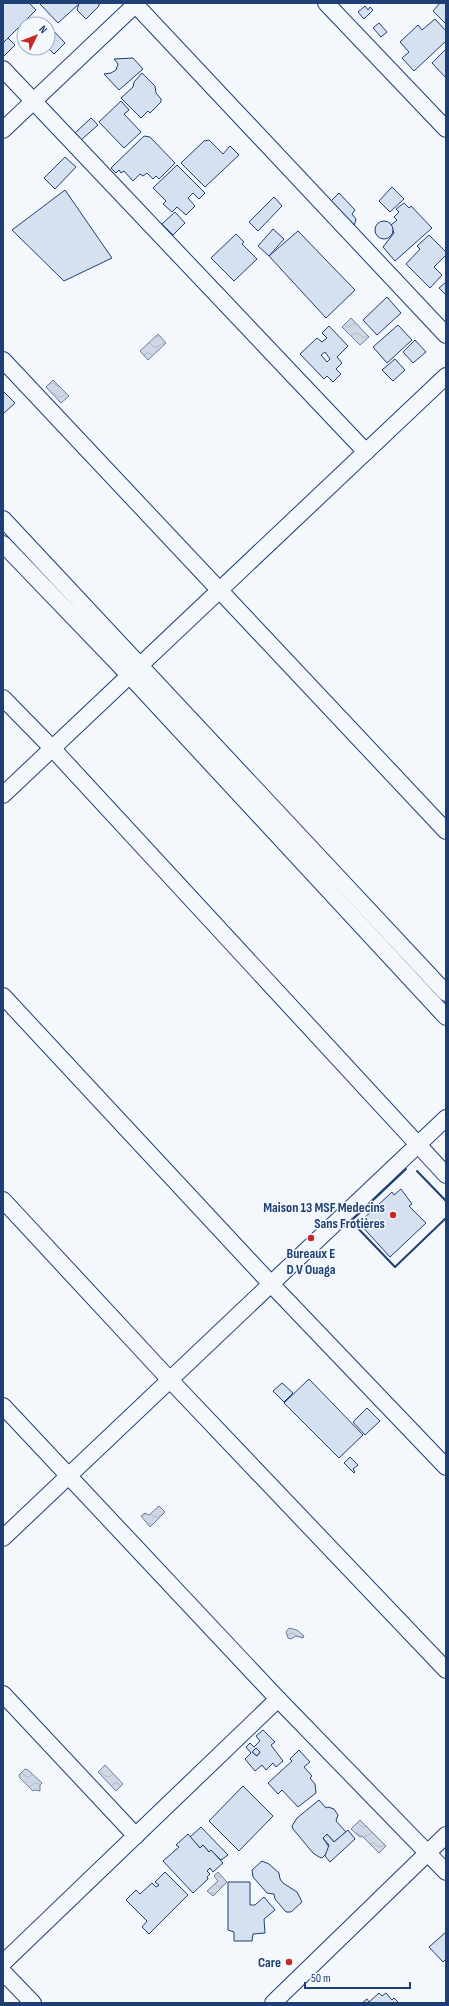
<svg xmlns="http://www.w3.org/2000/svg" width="449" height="2006" font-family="'Sofia Sans Condensed',sans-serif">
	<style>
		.water { fill: url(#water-waves); stroke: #687fa3 }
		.building { fill: #d5e0f0; stroke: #1d3f73; fill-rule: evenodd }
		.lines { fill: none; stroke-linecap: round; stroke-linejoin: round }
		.minor-casing { stroke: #1d3f73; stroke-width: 18 }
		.minor { stroke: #f4f7fb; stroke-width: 16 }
		.wall { stroke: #1d3f73; stroke-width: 2 }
		.poi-dot { fill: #c62828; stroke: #f4f7fb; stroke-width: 1.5 }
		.labels { text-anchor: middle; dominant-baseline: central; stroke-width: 3; stroke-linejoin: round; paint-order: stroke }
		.poi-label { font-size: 14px; font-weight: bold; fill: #1d3f73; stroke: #f4f7fb; text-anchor: end }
	</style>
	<defs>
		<pattern id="water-waves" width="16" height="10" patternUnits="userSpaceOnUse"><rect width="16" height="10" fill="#cfd7e4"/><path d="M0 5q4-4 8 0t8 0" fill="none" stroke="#b1bac7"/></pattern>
	</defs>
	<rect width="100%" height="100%" fill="#f4f7fb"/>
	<!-- water -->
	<g class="water">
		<path d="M351,318l18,19 -9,8 -18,-18z"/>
		<path d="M158,334l8,9 -18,17 -8,-9z"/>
		<path d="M53,380l16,16 -8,7 -15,-16z"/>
		<path d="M159,1506l6,6 -15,15 -9,-11 4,-3 4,2z"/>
		<path d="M289,1628l8,2 7,6 -1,2 -7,-2 -5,3 -3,-1 -2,-6z"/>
		<path d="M105,1765l18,19 -7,7 -18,-19z"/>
		<path d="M25,1769l3,1 14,13 -2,2v6l-5,-1 -2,1 -13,-13 -1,-3z"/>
		<path d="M360,1820l26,26 -7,7 -17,-17 -2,1 -9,-8z"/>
		<path d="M218,1872l9,10 -14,14 -6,-5 11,-10 -4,-5z"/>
	</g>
	<!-- building -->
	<g class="building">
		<path d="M3,3h26l7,7 -33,33z"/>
		<path d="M42,3h36l1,1 -21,19 -18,-19z"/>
		<path d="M79,3h20v3l-13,13 -9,-9z"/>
		<path d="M440,3h6v21l-13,-13z"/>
		<path d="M365,6l3,4 2,-3 3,3 -9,9 -6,-7z"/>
		<path d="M435,19l11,12v10l-32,30 -12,-13 7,-6 -9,-10 18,-17 4,5z"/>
		<path d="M379,23l8,9 -6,5 -8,-9z"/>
		<path d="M48,25l17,18 -11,11 -6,-6z"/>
		<path d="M8,38l7,7 -12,12v-14z"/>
		<path d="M446,49v29l-14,-15z"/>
		<path d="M133,58l10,11 -24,21 -15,-16 7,-1 5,-3 2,-6 -4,-5z"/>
		<path d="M142,73l13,13 1,7 5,6v3l-11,11 -2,-2 -7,7 -20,-20 12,-11 1,-5z"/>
		<path d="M121,101l8,9 -5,4 17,18 -17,16 -25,-26z"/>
		<path d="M91,118l7,7 -17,15 -6,-7z"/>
		<path d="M144,136l6,1 25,26 -16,16 -3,-3 -3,3 -6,-6 -4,3 -3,-2 -7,7 -9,-10 -3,2 -2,-3 -3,3 -5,-5z"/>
		<path d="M209,140l14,14 7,-8 9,9 -34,32 -24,-24 23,-22z"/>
		<path d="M65,157l11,10 -21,22 -11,-11z"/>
		<path d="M177,165l28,28 -6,6 -6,-6 -5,5 7,8 -9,9 -9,-8 -5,5 -9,-8 3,-3 -13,-13z"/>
		<path d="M392,187l12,12 -14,13 -11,-11z"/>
		<path d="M65,190l47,68 -48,23 -52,-51z"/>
		<path d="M339,193l16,17 -3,4 4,5 -2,7 -23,-25z"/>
		<path d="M274,197l8,9 -24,25 -9,-9z"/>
		<path d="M404,203l5,5 2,-2 21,22 -37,33 -12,-14 11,-14 -3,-8 6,-5 -3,-3 5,-5 -3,-3z"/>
		<path d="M175,212l10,11 -12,12 -11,-11z"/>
		<circle cx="384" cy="230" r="9"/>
		<path d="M273,229l11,10 -15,17 -11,-10z"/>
		<path d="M298,231l57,59 -29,28 -57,-62z"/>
		<path d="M236,234l8,8 -2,2 15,15 -23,22 -23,-23z"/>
		<path d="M429,235l17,17v3l-12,12 8,8 -12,13 -24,-24 14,-15 -3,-3z"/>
		<path d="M446,282v13l-7,-7z"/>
		<path d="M387,297l14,16 -24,22 -14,-15z"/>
		<path d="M398,325l14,15 -25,23 -14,-16z"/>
		<path d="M329,326l19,20 -11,11 5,6 -6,6 5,5 -8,8 -6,-6 -3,3 -24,-25 17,-16 5,4 5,-4 -5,-5zM325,352l5,7 -3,3 -6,-7z"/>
		<path d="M415,340l11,12 -13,11 -10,-11z"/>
		<path d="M395,359l10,11 -12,11 -11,-11z"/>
		<path d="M3,391l12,12 -12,11z"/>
		<path d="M401,1189l11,15 -3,2 17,17 -36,34 -31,-34 33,-31 2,3z"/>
		<path d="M309,1379l54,56 -24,23 -55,-55z"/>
		<path d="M282,1383l11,10 -9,9 -11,-11z"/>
		<path d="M367,1408l13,13 -15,14 -12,-13z"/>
		<path d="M350,1457l8,8 -5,4 2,3 -1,1 -10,-10z"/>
		<path d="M263,1730l12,12 -4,3 12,16 -7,6 -3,-4 -7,7 -4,-5 -7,6 -10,-12 6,-6 -5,-6 4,-4 4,4 6,-6 -4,-5zM256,1748l4,4 -3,4 -5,-4z"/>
		<path d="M256,1748l4,4 -3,4 -5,-4z"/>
		<path d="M299,1750l11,12 -6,5 8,9 -2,2 5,6 1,9 -18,14 -16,-17 -4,4 -10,-11 24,-22 -2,-2z"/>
		<path d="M243,1786l30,30 -34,35 -30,-30z"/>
		<path d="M319,1800l7,8 2,-1 6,2 4,6 -2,6 10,11 -12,10 -7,-8 -4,4 6,9 -1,5 -6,6 -3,-1 -6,-4 -20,-24 -1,-3 5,-8z"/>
		<path d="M201,1827l27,28 -7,5 -10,-10 -2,2 -6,-7 -3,3 -10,-11z"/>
		<path d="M348,1830l7,9 -25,23 -5,-6 4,-11 -6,-7 4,-4 7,8z"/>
		<path d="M188,1834l12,14 3,-3 6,7 2,-2 12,13 -10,9 -3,-4 -3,3 3,3 -3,3 1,2 -15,14 -30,-32 16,-14 -3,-2z"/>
		<path d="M262,1861l7,3 10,9 1,6 3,4 14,9 5,10 -11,10h-5l-11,-13 -1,-5 -7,-1 -14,-16 -1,-7z"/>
		<path d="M165,1872l23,23 -39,39 -7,-7 5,-6 -21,-21 10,-10 4,4 12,-11 4,4 3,-2 -4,-3z"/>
		<path d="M228,1882h22v23h5l9,-8 11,13 -11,9 1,14 -12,1 -1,7h-18v-9l-6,-2z"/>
		<path d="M446,1932v27l-3,3 -14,-15z"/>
		<path d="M379,1993l3,3 4,-3 6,7 2,-2 5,5h-37l5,-4 2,3z"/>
	</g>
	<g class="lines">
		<!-- minor casing -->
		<g class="minor-casing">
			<g id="minor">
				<path d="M134,3l312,332"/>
				<path d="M326,3l120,126"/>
				<path d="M3,69l363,383"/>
				<path d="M3,130l134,-127"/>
				<path d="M3,360l443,471"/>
				<path d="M3,519l443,474"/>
				<path d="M3,544l127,132 316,341"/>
				<path d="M3,698l49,50 394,427"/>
				<path d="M3,795l443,-419"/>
				<path d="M3,996l268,288 175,183"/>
				<path d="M3,1200l167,180 276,290"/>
				<path d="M3,1406l275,293 168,173"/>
				<path d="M3,1538l443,-420"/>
				<path d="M3,1694l133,142"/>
				<path d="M3,1963l275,-264"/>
				<path d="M3,1972l30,31"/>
				<path d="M273,2003l173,-168"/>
			</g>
		</g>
		<!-- minor -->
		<use href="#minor" class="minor"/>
		<!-- wall -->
		<g class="wall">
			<path d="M406,1169l-55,52 44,46 51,-49"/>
			<path d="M417,1171l29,30"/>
		</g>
	</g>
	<!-- markers -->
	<g class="poi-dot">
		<circle cx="393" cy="1215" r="4"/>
		<circle cx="311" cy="1238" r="4"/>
		<circle cx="289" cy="1962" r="4"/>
	</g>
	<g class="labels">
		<!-- poi labels -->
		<g class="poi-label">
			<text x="385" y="1207">Maison 13 MSF Medecins<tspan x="385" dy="16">Sans Frotières</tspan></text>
			<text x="311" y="1253" text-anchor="middle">Bureaux E<tspan x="311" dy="16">D V Ouaga</tspan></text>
			<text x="281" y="1962">Care</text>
		</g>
	</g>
	<!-- border -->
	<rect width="449" height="2006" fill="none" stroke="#1d3f73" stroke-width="8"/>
	<!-- north arrow -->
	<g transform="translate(36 36) rotate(47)"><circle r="19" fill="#f4f7fb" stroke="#9eadc5"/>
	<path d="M0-3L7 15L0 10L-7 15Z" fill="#c62828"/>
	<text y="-6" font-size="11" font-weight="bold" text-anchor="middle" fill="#1d3f73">N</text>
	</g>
	<!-- scale -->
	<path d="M305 1982v6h105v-6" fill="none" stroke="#1d3f73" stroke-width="2"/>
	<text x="311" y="1982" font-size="12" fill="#1d3f73" stroke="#f4f7fb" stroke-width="3" paint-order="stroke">50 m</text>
</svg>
